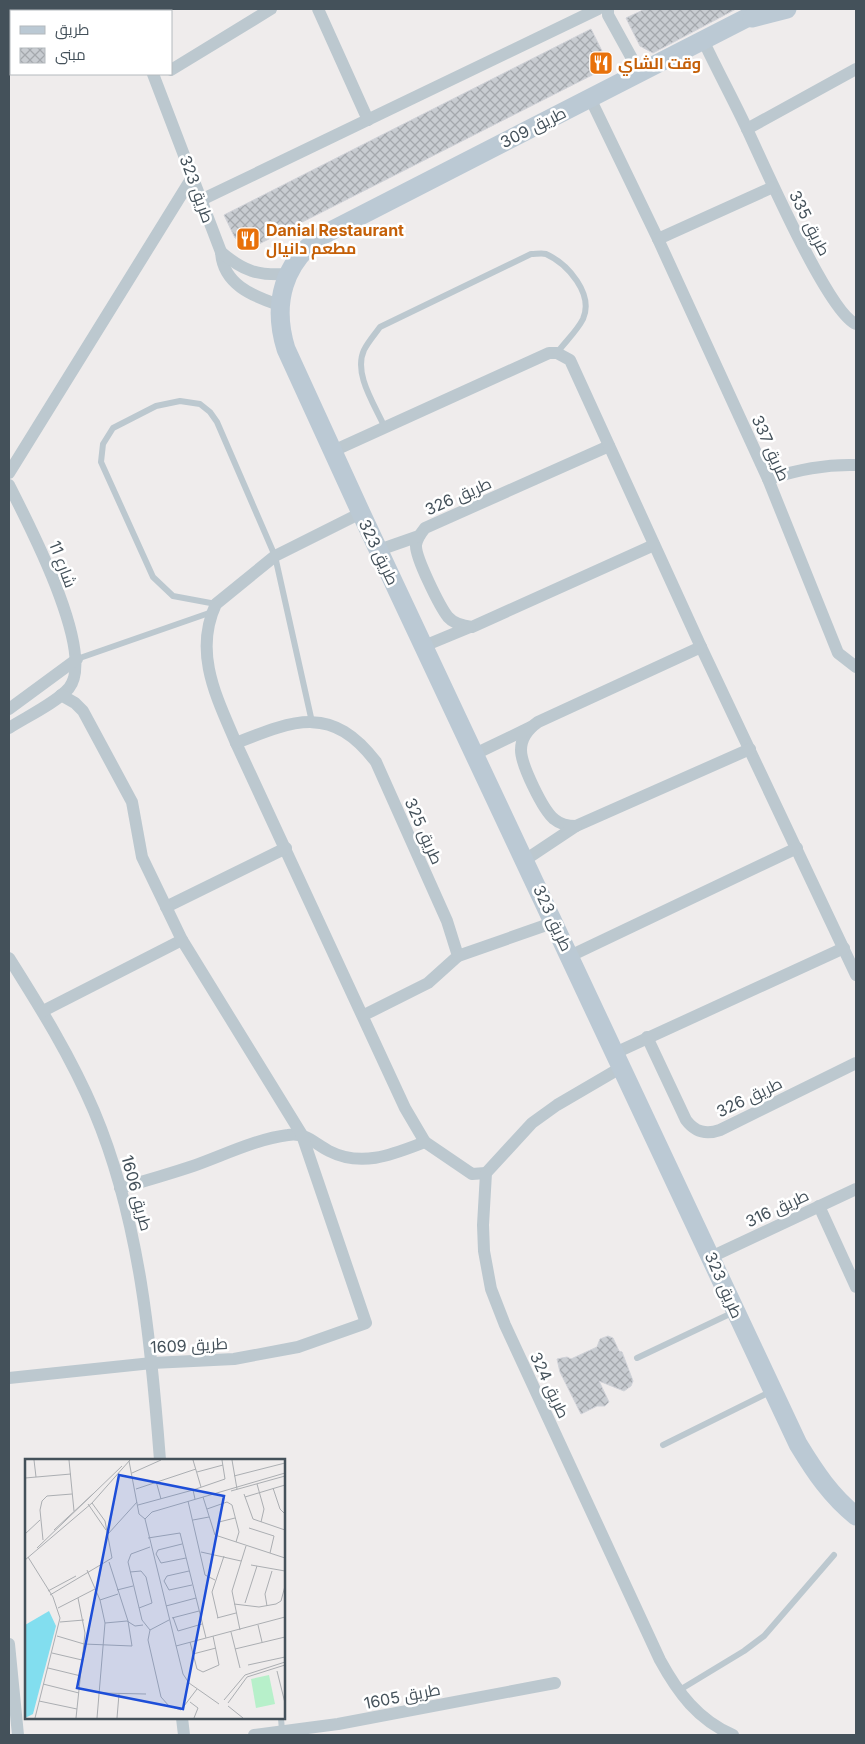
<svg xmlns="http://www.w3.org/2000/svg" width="865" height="1744" font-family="Inter,Cairo,sans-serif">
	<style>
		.building { fill: url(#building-cross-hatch); stroke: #d0d2d8 }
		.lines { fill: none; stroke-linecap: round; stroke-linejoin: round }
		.lane { stroke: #bcc8cf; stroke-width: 6 }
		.street { stroke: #bcc8cf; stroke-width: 12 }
		.secondary { stroke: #bbc9d4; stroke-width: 19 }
		.labels { text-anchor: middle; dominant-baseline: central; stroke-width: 5; stroke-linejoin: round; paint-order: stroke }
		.food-label { font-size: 16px; font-weight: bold; fill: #c56008; stroke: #fff; text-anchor: start }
		.street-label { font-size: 16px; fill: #44515a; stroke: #fff }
		.inset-road { fill: none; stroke: #abaeb2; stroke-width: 1 }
		.view { fill: #1d4ed8; fill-opacity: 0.15; stroke: #1d4ed8; stroke-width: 2.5 }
		.inset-edge { fill: none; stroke: #44515a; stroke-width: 2.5 }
	</style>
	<defs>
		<pattern id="building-cross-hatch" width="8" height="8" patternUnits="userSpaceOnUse" patternTransform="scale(1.25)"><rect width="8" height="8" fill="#c8ccd1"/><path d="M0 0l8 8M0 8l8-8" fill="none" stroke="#a4a8ad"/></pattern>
	</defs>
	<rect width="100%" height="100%" fill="#efecec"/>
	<!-- building -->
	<g class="building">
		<path d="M645,9h91l-83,44 -13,-7 -14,-28z"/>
		<path d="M591,29l17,34 -2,5 -349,177 -22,-7 -11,-23z"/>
		<path d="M608,1336l5,2 6,13 3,1 11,29 -2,5 -7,5 -25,-10 10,21 -4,4h-8l-16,8 -21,-42 -3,-13 10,-2 4,2 26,-12 3,-8z"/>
	</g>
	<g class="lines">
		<!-- lane -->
		<g class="lane">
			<path d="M385,428c-10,-23 -32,-54 -21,-78 4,-8 11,-16 16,-23l151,-73c5,0 11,-1 15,0 22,10 48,40 37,65 -6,12 -18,23 -26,34"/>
			<path d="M216,604l-43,-8 -20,-19 -52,-115 2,-18 10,-16 43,-22 24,-5 20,3 10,8 7,10 58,134 37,166"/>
			<path d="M77,659l135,-47"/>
			<path d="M637,1358l97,-46"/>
			<path d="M663,1445l109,-54"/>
			<path d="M678,1691l66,-40 20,-15 70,-81"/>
			<path d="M281,1718l1,13"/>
		</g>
		<!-- street -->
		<g class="street">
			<path d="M126,9l1,2"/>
			<path d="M318,9l50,111"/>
			<path d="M608,9v6l32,58"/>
			<path d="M703,40c14,30 30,59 44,89 16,34 81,184 109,195"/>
			<path d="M171,70l100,-61"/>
			<path d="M153,74l68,178c2,32 31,44 58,53"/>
			<path d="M590,98l68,141 110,240 70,174 18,14"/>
			<path d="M747,129l109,-60"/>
			<path d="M201,200l397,-191"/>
			<path d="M658,239l115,-52"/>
			<path d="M221,252c22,19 37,24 67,22"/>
			<path d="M609,446l-184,82c-4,5 -8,10 -9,17 -1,12 24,62 32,72 6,7 15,9 24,10l182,-82"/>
			<path d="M333,451l216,-98h8l13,7 131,287 155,328"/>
			<path d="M9,473l184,-297"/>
			<path d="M768,479c30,-9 57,-15 88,-14"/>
			<path d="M9,485c18,36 88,168 60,203 -13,15 -43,29 -60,40"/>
			<path d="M361,513l-86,43 -59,48c-23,49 1,94 20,139l169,365 20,34 47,32 14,-1"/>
			<path d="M379,550l40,-14"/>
			<path d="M424,646l46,-19"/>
			<path d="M701,647l-163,75c-10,7 -17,16 -17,28 0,15 22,60 33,69 7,6 14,7 22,7l174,-77"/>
			<path d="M9,709l68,-50"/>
			<path d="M236,743c58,-23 96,-39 140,19l71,159 11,35 -30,27 -64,32"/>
			<path d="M475,754l56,-27"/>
			<path d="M525,860l51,-34"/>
			<path d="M166,907l120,-59"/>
			<path d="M458,956l97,-34"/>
			<path d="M570,956l227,-108"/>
			<path d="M9,958c31,49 62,99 85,153 46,109 57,232 66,349"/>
			<path d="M43,1011l139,-71"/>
			<path d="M647,1037l39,83c9,12 20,15 34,10l136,-67"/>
			<path d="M615,1053l229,-105"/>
			<path d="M622,1067l-65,38 -25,18 -46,50 -3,52 1,26 7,38 14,36 155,335c18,33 38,60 73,75"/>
			<path d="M120,1188c25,-7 49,-14 73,-22 31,-11 63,-27 95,-31 18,-3 27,9 41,16 33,17 65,3 96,-9"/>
			<path d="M819,1206l37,81"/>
			<path d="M711,1257l145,-68"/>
			<path d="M9,1378l143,-15 82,-4 64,-12 68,-24 -64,-188 -120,-195 -40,-83 -10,-55 -49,-91 -8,-8 -14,-8"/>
			<path d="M9,1644l9,91"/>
			<path d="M182,1718l2,17"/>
			<path d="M254,1735l84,-11 217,-41"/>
		</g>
		<!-- secondary -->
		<g class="secondary">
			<path d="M764,9l-441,226c-40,27 -51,69 -37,114l75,164 437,931c17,28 33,52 58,72"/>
			<path d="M752,18l35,-9"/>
		</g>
	</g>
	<!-- icons -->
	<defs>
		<g id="restaurant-square" transform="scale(1.25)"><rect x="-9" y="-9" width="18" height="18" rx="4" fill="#e8710a" stroke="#fff"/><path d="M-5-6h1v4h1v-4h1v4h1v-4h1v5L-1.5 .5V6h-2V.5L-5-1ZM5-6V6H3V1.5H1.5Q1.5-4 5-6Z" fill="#fff"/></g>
	</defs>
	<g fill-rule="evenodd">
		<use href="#restaurant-square" x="601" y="63"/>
		<use href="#restaurant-square" x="248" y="239"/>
	</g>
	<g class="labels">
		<!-- food labels -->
		<g class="food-label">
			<text x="618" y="63">وقت الشاي</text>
			<text x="266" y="230">Danial Restaurant<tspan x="266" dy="18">مطعم دانيال</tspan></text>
		</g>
		<!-- street labels -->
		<g class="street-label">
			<text transform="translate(533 127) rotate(-27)">طريق 309</text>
			<text transform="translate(197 189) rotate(70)">طريق 323</text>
			<text transform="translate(810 223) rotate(63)">طريق 335</text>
			<text transform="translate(771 448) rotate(66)">طريق 337</text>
			<text transform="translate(458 496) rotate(-24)">طريق 326</text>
			<text transform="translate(379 552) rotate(64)">طريق 323</text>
			<text transform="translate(63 564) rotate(69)">شارع 11</text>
			<text transform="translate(424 831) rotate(66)">طريق 325</text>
			<text transform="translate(553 918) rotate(65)">طريق 323</text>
			<text transform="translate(749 1097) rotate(-26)">طريق 326</text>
			<text transform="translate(137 1193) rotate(75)">طريق 1606</text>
			<text transform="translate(777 1208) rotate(-25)">طريق 316</text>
			<text transform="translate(724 1285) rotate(66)">طريق 323</text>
			<text transform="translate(189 1345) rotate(-3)">طريق 1609</text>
			<text transform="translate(550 1385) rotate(65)">طريق 324</text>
			<text transform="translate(402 1696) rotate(-11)">طريق 1605</text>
		</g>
	</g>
	<!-- overview -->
	<g transform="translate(25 1459)">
		<rect width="260" height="260" fill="#efecec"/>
		<path d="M244,216l6,29 -19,4 -5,-29z" fill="#b7f0ca"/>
		<path d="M24,152l7,15 -23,88 -8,4v-93z" fill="#82deef"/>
		<path class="inset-road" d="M9,1l2,17M44,1l5,51M168,1l8,27M207,1l5,29M104,2l10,53 6,5M172,13l26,-7M107,14l29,-13M209,17l51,-13M0,19l46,-4M131,22l5,18M232,25l7,25 -3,13M248,29l7,21 5,5M111,30l60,-20M206,32l54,-15M219,35l9,25 32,11M178,38l12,38 70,23M220,38l40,-12M170,40l-2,-9 32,-11 -3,-19M163,42l17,74 10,5M67,44l13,18 7,37M63,45l18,26M113,46l55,-15M182,50l20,-7 5,3 7,27 -3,10M168,61l16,-3M194,63l16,-4M224,69l25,8 -4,17M29,71l40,-37M0,75l15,-14M83,75l29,-32M123,79l32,-5 26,105M18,81l-3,-30 2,-9 5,-5 25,-2M157,85l-24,6 -2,4 5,9 25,-5M12,89l85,-82M176,93l40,9M3,98l25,40 7,21 -25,100M0,101l67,-57 38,-43M226,106l34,6M62,111l13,30 5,23 -8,95M164,112l-22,5 -3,5 5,9 23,-5M105,113l11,-1 5,6 6,26 -13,5M92,131l16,-4M23,132l28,-15M25,136l62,-37M75,141l18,-6M220,144l12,-37M209,145l25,3 17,-3 5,-3 4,-15M141,147l30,-8M242,147l-2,-12 7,-23M33,149l37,-19M148,158l5,14 24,-7M147,159l27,-7M192,159l19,-5M193,159l-6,-26 12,-36M144,161l-19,10 -2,10 13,57 8,9 12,4 16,-21M35,163l24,-2M80,164l22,-2 8,5 8,-1M233,166l4,17M125,171l-8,-10 -14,-58 3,-8 19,-7M215,171l-8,-39 14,-45M206,173l9,36M32,177l27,8 48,2 -4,-25 -19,-59M165,183l7,27 6,3 16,-7 -6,-29M151,187l109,-29M210,190l50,-12M27,194l30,7M168,195l23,-6M223,206l37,-8M23,209l33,8M252,212l8,32M18,225l36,9M75,234l46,1M199,241l21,-25 40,-13M14,242l38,8M165,243l8,6 -4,10M203,244l19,-26 38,-12M194,245l-30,-21 -6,-9 -38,-155 7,-7 133,-39M203,247l15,12M51,259l9,-85 -7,-35M92,259l2,-24"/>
		<path class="view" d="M94,16l105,21 -41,213 -106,-21z"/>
		<rect width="260" height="260" class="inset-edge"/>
	</g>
	<!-- border -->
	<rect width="865" height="1744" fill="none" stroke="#44515a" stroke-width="20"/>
	<!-- legend -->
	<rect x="10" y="10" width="162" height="65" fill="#ffffff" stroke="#b4b9bd"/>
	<rect x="20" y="26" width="25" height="8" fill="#bbc9d4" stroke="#b4b9bd"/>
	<text x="55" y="35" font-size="15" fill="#44515a">طريق</text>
	<rect x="20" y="48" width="25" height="15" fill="url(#building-cross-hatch)" stroke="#b4b9bd"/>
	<text x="55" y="60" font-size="15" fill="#44515a">مبنى</text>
</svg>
